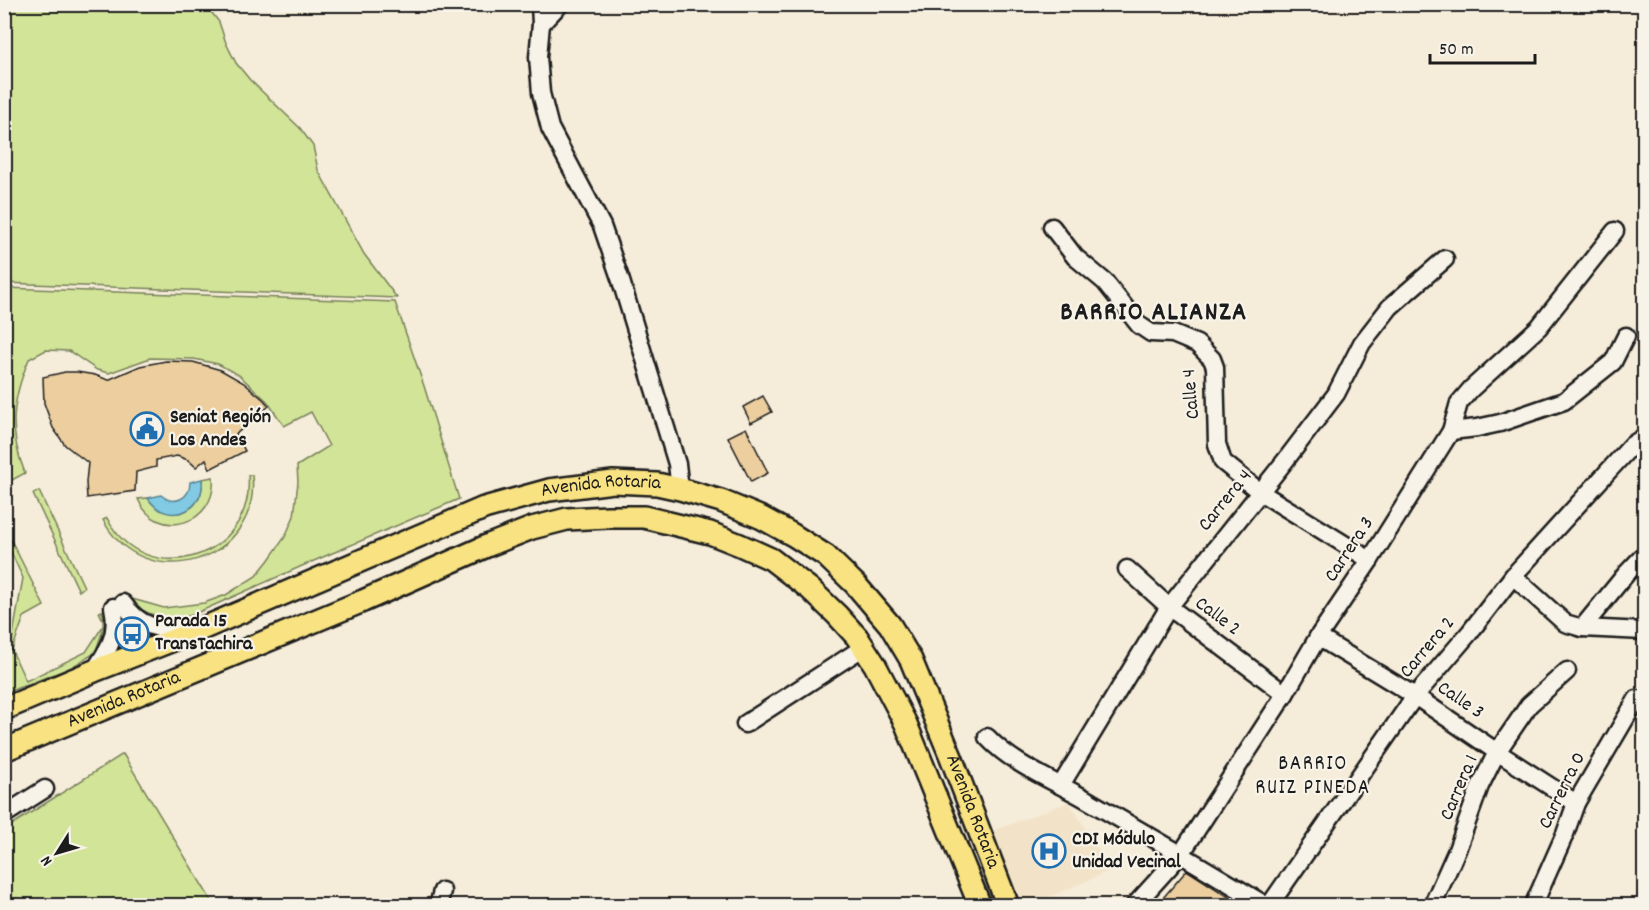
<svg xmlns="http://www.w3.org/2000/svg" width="1649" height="910" font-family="Dekko,sans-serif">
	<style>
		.built { fill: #f2e3c8 }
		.green { fill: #d2e498; stroke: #77805a; stroke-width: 1.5 }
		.water { fill: #82cae3; stroke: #598493; stroke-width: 1.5 }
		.building { fill: #ecce9f; stroke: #1c1c1c; stroke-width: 1.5 }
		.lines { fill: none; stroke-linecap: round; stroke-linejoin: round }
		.minor-casing { stroke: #1c1c1c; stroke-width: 21 }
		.major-casing { stroke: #1c1c1c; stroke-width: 26 }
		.minor { stroke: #f7f3e8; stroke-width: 16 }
		.major { stroke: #f8e281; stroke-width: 21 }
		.labels { text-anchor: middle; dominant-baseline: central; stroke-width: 4.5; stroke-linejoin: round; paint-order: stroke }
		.street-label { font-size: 20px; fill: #1c1c1c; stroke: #f7f3e8 }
		.poi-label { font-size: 20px; font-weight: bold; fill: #1c1c1c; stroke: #f7f3e8; text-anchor: start }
		.neighbourhood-label { font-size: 21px; letter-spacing: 1.5px; fill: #1c1c1c; stroke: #f7f3e8 }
		.district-label { font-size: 26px; font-weight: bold; letter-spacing: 1.5px; fill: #1c1c1c; stroke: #f7f3e8 }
	</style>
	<rect width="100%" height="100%" fill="#f5ecd9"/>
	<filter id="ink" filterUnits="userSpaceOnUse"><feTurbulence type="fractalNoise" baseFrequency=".0167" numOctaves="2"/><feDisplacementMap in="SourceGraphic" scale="12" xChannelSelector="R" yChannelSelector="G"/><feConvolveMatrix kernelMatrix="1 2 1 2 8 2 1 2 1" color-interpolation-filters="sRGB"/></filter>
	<g filter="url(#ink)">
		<!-- built -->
		<path class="built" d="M1069,802l42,68 -80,35h-11l-30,-73z"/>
		<!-- green -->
		<g class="green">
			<path d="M205,4l14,18 7,21 10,20 14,17 50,48 13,18 5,24 46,84 33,44 -392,-15v-278z"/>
			<path d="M5,288l390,14 29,84 35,113 -157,67 -110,49c-6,2 -12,4 -18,4 -14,-1 -37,-7 -42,-20l32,9 40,-5 22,-8 30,-19 12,-15 17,-24 9,-21 4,-34 -1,-16 32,-20 -18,-34 -27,14 -17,-25 -28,-26 -21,-11 -24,-5 -44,-1 -41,15 -12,-3 -28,-19 -23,-1 -17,9c-17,41 -21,72 -4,114l-15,8 -5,16z"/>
			<path d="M248,475h4c10,87 -108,123 -149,45l4,-2c38,75 149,40 141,-43z"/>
			<path d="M213,477c5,47 -56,66 -75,22l10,-1c18,28 58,15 54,-19z"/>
			<path d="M39,491l45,96 -5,4 -46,-97z"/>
			<path d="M4,526l40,80 -20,11 -12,33 -2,1 13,-73 -18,-39z"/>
			<path d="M102,611l3,13 -10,29 -25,15 -65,25v-31l4,-9 3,-2 14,30 60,-29 17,-26v-6l-4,-8z"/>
			<path d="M123,754l91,151h-209v-76z"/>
		</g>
		<!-- water -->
		<path class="water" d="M202,479c4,33 -36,48 -54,19l13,-3c13,11 29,4 29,-13z"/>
		<!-- building -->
		<g class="building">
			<path d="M166,361l27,1 28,8 23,13 20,17 5,6 -33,28 9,17 -35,18 -4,-10 -10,8 -8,-7 -11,-4 -21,4v7l-20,5 -1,19 -48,7 -1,-16 2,-19 -23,-18 -12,-17 -9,-25 -1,-26 22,-5h12l18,3 13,5 32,-14z"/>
			<path d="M763,396l9,16 -21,11 -8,-16z"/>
			<path d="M746,428l22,45 -17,9 -23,-45z"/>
			<path d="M1187,870l1,1 55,35h-87z"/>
		</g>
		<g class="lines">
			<!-- minor casing -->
			<g class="minor-casing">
				<g id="minor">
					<path d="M540,4l1,20 -3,33 3,36 9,35 52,98 19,55 56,183 3,25"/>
					<path d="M541,24l19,-20"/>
					<path d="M1052,227l23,30 30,25 34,43 12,8 22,1 24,10 15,15 3,8 2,77 6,18 37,30 110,68"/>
					<path d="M1451,431l26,-3 23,-5 64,-22 49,-39 13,-26"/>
					<path d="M1127,569l42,38 116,87"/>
					<path d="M1513,576l52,47 17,5 62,3"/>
					<path d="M123,603c20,29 41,26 72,27"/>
					<path d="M1582,628l44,-54 18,-19"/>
					<path d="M1318,637l97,59 82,56 79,51"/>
					<path d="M94,671c15,-22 25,-37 19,-64"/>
					<path d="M745,724l119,-77"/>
					<path d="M987,737c25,27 65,43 97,61 61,35 122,71 183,108"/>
					<path d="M1061,785l108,-178 116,-146 51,-67 26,-51 28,-36 55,-48"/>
					<path d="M4,815l41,-26"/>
					<path d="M438,906l4,-15"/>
					<path d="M1134,906l47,-52 104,-160 33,-57 52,-77 81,-129 8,-28 12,-14 68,-62 76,-96"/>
					<path d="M1269,906l146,-210 55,-64 43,-56 119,-131 12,-8"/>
					<path d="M1432,906l25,-56 23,-64 17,-34 32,-47 38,-34"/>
					<path d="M1533,906l32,-72 11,-31 61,-104"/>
				</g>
			</g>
			<!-- major casing -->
			<g class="major-casing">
				<g id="major">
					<path id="s1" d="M4,709l90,-38 105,-41 285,-122 65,-18 33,-4 31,-4 44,2 23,5 41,12 41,17 31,17 33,21 30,29 34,40 21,35 40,97 57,149"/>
					<path id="s2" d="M4,750l359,-149 126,-56 43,-17 35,-9 41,-2h36l66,16 30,12 31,14 39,30 27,26 20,22 18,28 31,59 74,182"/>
				</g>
			</g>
			<!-- minor -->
			<use href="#minor" class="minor"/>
			<!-- major -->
			<use href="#major" class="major"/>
		</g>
	</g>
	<!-- icons -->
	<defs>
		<g id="civic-ring" transform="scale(1.725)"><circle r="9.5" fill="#f7f3e8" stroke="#1f6fb2" stroke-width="1.5"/><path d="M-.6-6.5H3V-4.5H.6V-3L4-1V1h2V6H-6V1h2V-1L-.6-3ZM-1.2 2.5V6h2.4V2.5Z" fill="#1f6fb2"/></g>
		<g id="bus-ring" transform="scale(1.725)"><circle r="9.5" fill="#f7f3e8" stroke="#1f6fb2" stroke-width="1.5"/><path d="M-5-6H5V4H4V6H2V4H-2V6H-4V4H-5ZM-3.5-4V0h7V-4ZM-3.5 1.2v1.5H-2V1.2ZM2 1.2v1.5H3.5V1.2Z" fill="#1f6fb2"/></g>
		<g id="hospital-ring" transform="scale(1.725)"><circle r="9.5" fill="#f7f3e8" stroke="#1f6fb2" stroke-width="1.5"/><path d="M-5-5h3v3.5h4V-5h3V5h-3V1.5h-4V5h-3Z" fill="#1f6fb2"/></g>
	</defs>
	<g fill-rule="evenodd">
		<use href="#civic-ring" x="147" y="429"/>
		<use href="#bus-ring" x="132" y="634"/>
		<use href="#hospital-ring" x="1049" y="851"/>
	</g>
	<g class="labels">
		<!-- street labels -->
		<g class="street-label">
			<text transform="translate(1192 394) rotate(-95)">Calle 4</text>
			<text stroke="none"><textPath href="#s1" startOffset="640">Avenida Rotaria</textPath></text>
			<text transform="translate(1226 501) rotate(-51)">Carrera 4</text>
			<text transform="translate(1350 550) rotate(-57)">Carrera 3</text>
			<text transform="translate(1217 617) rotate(37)">Calle 2</text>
			<text transform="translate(1428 648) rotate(-50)">Carrera 2</text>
			<text stroke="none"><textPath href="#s2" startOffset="130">Avenida Rotaria</textPath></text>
			<text transform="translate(1460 701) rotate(34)">Calle 3</text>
			<text transform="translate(1460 788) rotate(-67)">Carrera 1</text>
			<text transform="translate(1563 791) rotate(-64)">Carrerra 0</text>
			<text stroke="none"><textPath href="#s1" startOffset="1180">Avenida Rotaria</textPath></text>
		</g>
		<!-- poi labels -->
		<g class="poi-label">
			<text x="170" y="418">Seniat Región<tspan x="170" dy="23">Los Andes</tspan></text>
			<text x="155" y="622">Parada 15<tspan x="155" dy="23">TransTachira</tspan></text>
			<text x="1072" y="840">CDI Módulo<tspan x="1072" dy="23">Unidad Vecinal</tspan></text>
		</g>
		<!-- neighbourhood labels -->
		<g class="neighbourhood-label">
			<text x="1313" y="765">BARRIO<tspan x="1313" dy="24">RUIZ PINEDA</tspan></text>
		</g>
		<!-- district labels -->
		<g class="district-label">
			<text x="1154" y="313">BARRIO ALIANZA</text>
		</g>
	</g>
	<!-- margin -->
	<rect width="1649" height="910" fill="none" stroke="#f7f3e8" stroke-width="24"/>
	<rect x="12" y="12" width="1625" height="886" fill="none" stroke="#1c1c1c" stroke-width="2" filter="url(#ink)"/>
	<!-- north arrow -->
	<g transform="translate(57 853) rotate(233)" stroke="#f7f3e8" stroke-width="4.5" paint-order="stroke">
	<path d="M0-4.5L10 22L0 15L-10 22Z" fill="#1c1c1c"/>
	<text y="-9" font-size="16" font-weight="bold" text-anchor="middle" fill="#1c1c1c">N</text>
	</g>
	<!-- scale -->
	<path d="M1430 54v9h105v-9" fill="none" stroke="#1c1c1c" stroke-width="3"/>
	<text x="1439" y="54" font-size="18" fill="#1c1c1c" stroke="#f7f3e8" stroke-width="4.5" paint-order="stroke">50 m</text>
</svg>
